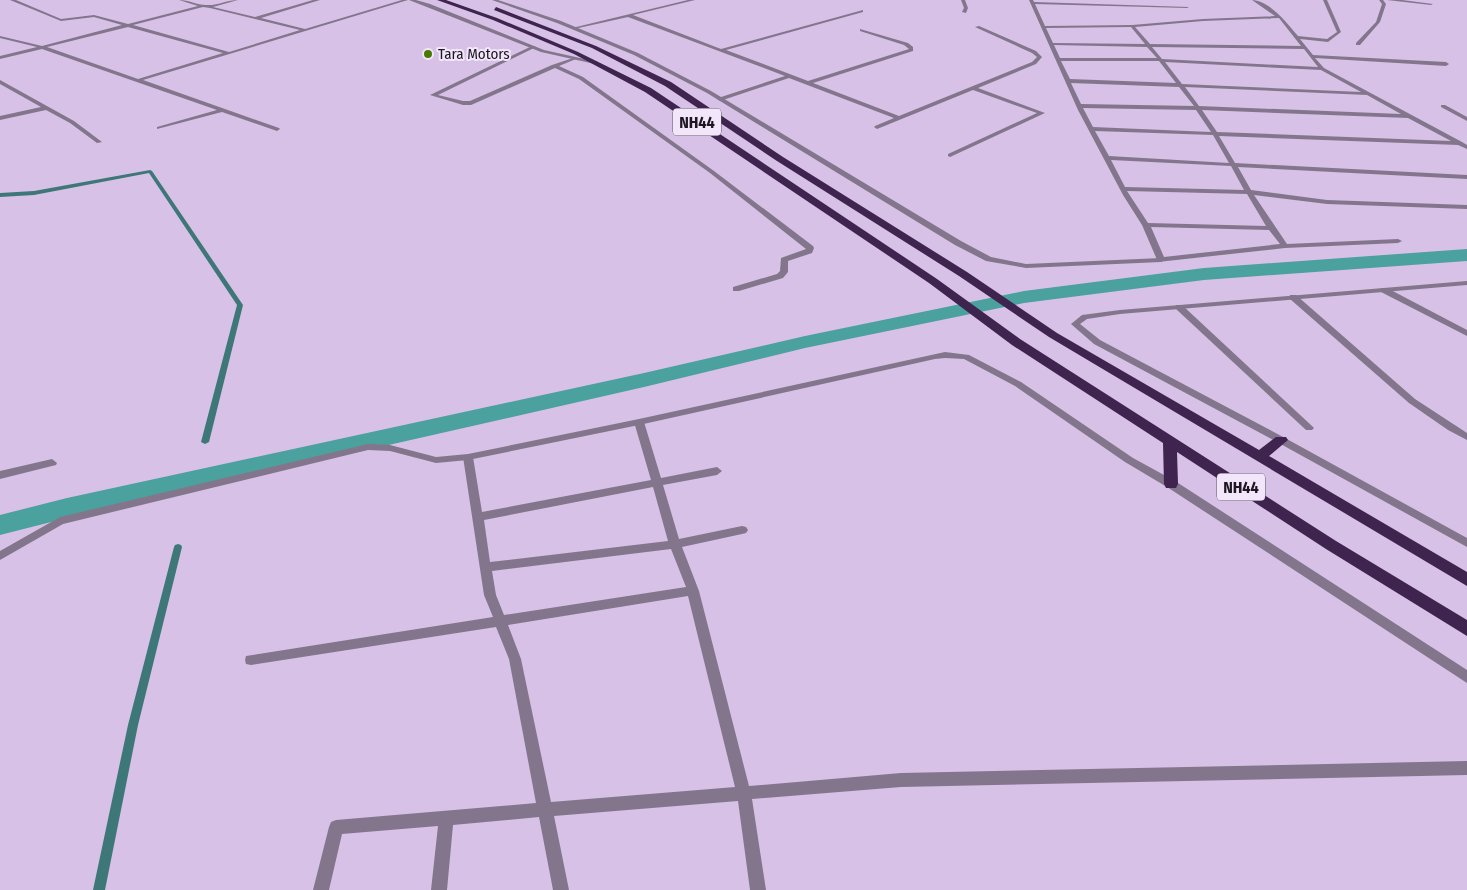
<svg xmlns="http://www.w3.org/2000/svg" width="1467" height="890" font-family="'Fira Sans Condensed',sans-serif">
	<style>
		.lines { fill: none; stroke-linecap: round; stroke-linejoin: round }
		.stream { fill: #3e7778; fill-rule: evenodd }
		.canal { fill: #4ba19d; fill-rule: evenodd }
		.service { fill: #83768c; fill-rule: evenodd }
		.minor { fill: #83768c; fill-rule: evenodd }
		.tertiary { fill: #83768c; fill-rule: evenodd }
		.trunk { fill: #3e244e; fill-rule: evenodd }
		.poi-dot { fill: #4a7900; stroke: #f2e7fa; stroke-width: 2 }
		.labels { text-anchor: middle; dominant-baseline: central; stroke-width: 4; stroke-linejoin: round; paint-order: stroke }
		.far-poi-label { font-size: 15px; fill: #1e1623; stroke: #f2e7fa; text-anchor: start }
		.shield { fill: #f2e7fa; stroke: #5e5564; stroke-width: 1 }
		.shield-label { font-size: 16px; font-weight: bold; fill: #1e1623 }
	</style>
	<rect width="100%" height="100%" fill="#d7c1e7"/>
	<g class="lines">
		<!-- stream -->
		<g class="stream">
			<path d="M150,170l2,1 91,134 -34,137 -4,2 -4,-2 36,-137 -88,-132 -115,22 -34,2v-4l34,-2z"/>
			<path d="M178,544l3,1 1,2 -44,178 -33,165h-12l35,-165 46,-178 1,-2z"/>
		</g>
		<!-- canal -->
		<path class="canal" d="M1467,249v12l-263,19 -180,23 -219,45 -161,39 -577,131 -67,17v-20l67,-17 577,-125 161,-37 219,-45 180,-23z"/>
		<!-- service -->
		<g class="service">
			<path d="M688,0h7l-62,15 88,34 142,-39v2l-137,38 82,31 101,-32 -5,-4 -44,-14v-2l48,14 5,4v4l-100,32 86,33 133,-54 5,-5 -5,-4 -57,-26 4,-1 57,25 6,6 -6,7 -58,24 67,25 -95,44 -2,-1v-2l89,-41 -64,-23 -96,39 -3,-2 1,-1 19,-8 -105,-40 -69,23 -3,-2 1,-1 67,-22 -157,-59 -54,12 -2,-1z"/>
			<path d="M532,46l4,1 -98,48 25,6h7l82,-36 24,-8v2l-17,7 24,11 131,94 99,75 1,2 -2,5 -24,8v11l-5,6 -44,13h-6v-4l44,-13 3,-3 1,-13 25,-9 -96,-76 -131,-94 -24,-11 -84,37h-8l-33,-10z"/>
		</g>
		<!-- minor -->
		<g class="minor">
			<path d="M10,0h6l45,19 33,-4 34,9 70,-18 -19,-6c10,0 18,5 27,5 11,1 21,-5 32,-5l-25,7 42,10 58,-17h7l-59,18 44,11 97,-29h6l-265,80 136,48 1,1 -3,2 -55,-19 -65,17v-2l60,-17 -175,-61 -42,10v-3l37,-9 -37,-9v-2l42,10 80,-21 -28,-8 -33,4zM203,7l7,1 90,22 -71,22 -96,-27zM128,27l95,26 -85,26 -91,-32z"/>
			<path d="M961,0h4l3,8 -2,5 -4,-1 2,-4z"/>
			<path d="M1029,0h4l1,2 155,5 -2,1 -152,-4 10,22 87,-1 71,-6 72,-3 -23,-16c17,0 36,24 46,36l29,3 10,-7 -14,-32h4l14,32 -13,10 -28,-3 13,16 133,7 3,2 -3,2 -131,-8 9,10 138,74 5,3v4l-9,-4 -239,-9 16,27 232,12v4l-229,-12 13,23 76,10 140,5v4l-140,-5 -73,-9 33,49 111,-5 4,2 -4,2 -113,5 -127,14 -16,-37 -19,-30 -45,-85zM1279,18l22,28 -151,-2 -15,-17 68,-6zM1131,27l14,17 -92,-1 -7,-15zM1054,45l93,2 10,11h-97zM1152,47l152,2 14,18 -156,-8zM1061,61h98l17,22 -106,-4zM1165,62l156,8 40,22 -179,-8zM1071,83l108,4 15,19 -113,-2zM1185,87l182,8 34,19 -202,-8zM1083,108l113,2 15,22 -118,-5zM1202,110l206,8 43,23 -234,-9zM1095,131l118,4 16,28 -120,-7zM1111,160l120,6 13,24 -119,-3zM1127,191l120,3 19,32 -118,-3zM1151,227l118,3 11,14 -116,13z"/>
			<path d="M1379,0h4l3,4 -6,18 -20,23h-4v-2l20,-21 6,-18z"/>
			<path d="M1387,0h15l31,4 -2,1z"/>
			<path d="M0,80l74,41 28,21 -5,1 -27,-20 -24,-13 -46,10v-4l41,-9 -41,-23z"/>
			<path d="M1441,105h4l22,12v4l-26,-14z"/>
			<path d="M1381,288h6l80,42v6l-86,-44z"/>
			<path d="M1290,295h6l119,104 52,34v7l-19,-10 -39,-27 -119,-104z"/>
			<path d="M1176,305h6l130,121 2,2 -2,2h-6l-130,-121z"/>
			<path d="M639,419l5,3 17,56 56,-11 5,4 -5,4 -54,10 16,54 63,-13 4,1 2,3 -2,3 -4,1 -60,13 17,44 50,195 152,-13 566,-12v14l-566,12 -149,12 14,91h-16l-12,-89 -184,15 15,74h-16l-14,-73 -86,8 -6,65h-16l7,-64 -96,8 -13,56h-16l16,-63 2,-5 5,-2 200,-17 -27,-144 -13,-32 -245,38 -5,-1 -1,-4 1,-4 247,-39 -9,-22 -21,-138 1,-2h8l1,2 9,55 169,-32 -17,-58zM653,487l15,54 -178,21 -6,-42zM671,549l15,38 -182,28 -8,-20 -4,-24zM688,596l47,191 -184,15 -30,-143 -13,-34z"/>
			<path d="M368,444l4,1 1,2 -1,2 -309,75 -63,36v-9l60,-34z"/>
			<path d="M52,459l5,4 -1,2 -56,14v-8z"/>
		</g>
		<!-- tertiary -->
		<g class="tertiary">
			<path d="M409,0h7l14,4 114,46 54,12 -3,2 -54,-12z"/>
			<path d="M492,0h6l63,21 77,32 73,38 250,150 30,16 35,7 135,-6 4,2 -4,2 -135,6 -40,-7 -31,-16 -248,-152 -73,-38 -77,-32z"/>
			<path d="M1467,281v4l-347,29 -33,5 -7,5 20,16 185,98 182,100v9l-190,-105 -183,-98 -23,-20 11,-9 38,-5z"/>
			<path d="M945,352l24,3 52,27 112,76 42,23 292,189v13l-300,-196 -42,-25 -110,-76 -51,-27 -19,-1 -10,1 -296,66 -171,35 -32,3 -46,-12 -22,-1 -5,-3 5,-3 22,1 46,12 32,-3 171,-35z"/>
		</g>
		<!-- trunk -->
		<g class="trunk">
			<path d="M437,0h9l51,18 81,34 73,36 286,191 83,60 316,202 131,79v16l-141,-87 -149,-97 1,32 -2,4h-10l-2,-4 -1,-41 -151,-98 -83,-62 -284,-191 -71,-38 -81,-34z"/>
			<path d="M496,7l100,39 75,36 112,75 184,115 90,61 202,117 17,-13h10l2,3 -19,16 198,116v14l-418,-249 -90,-61 -182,-115 -112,-75 -73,-38 -98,-38z"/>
		</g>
	</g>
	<!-- markers -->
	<circle class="poi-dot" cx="428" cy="54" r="5"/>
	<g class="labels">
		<!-- far-poi labels -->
		<g class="far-poi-label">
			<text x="438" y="54">Tara Motors</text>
		</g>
		<!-- shield labels -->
		<g class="shield">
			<rect x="673" y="108.5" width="48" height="27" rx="4"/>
			<rect x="1217" y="473.5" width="48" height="27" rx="4"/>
		</g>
		<g class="shield-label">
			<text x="697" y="122">NH44</text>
			<text x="1241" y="487">NH44</text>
		</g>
	</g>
</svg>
